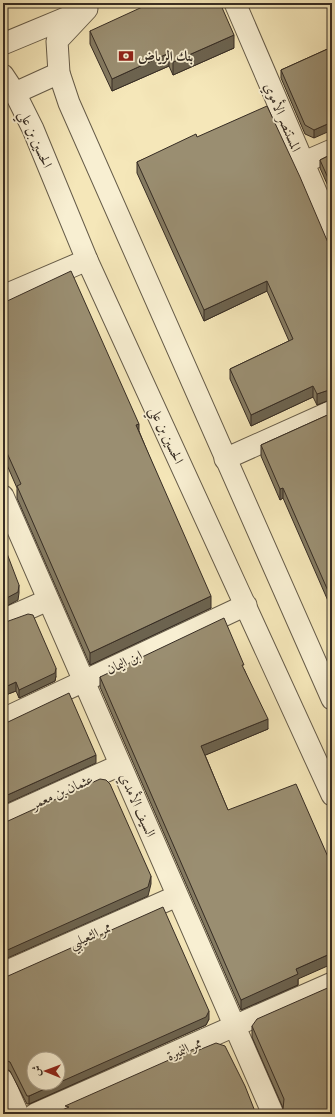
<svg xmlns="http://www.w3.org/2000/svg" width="335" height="1117" font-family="'EB Garamond',Amiri,serif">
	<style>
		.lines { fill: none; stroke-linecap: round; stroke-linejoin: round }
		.minor-casing { stroke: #665c49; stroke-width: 23 }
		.minor { stroke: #f8efd2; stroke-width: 21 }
		.wall { fill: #847a61; stroke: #372d24 }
		.shaded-wall { fill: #6c634f; stroke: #372d24 }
		.building { fill: #9a8e71; stroke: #372d24 }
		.labels { text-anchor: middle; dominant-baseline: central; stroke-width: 3.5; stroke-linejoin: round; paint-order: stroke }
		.poi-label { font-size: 14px; font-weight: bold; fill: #372d24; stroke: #f8efd2; text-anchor: start }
		.street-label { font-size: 14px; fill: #372d24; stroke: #f8efd2 }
	</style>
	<rect width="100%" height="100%" fill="#f5e7b9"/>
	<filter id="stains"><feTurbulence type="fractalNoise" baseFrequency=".005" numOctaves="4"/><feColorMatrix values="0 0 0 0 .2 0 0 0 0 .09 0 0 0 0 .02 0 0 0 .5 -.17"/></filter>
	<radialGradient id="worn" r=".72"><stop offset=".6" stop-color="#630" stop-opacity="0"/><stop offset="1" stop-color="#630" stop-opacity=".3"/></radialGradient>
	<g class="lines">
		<!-- minor casing -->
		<g class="minor-casing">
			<g id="minor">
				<path d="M235,3l97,226"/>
				<path d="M87,9l-30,32 2,32 10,30 263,596"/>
				<path d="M3,44l77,-32"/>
				<path d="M3,75l12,18 18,36 54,131 245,535"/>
				<path d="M15,93l44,-20"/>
				<path d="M302,163l30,-13"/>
				<path d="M3,296l84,-36"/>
				<path d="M225,459l107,-48"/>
				<path d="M3,496l270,618"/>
				<path d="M3,620l45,-20"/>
				<path d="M3,719l243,-114"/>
				<path d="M3,818l117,-53"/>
				<path d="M3,973l174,-77"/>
				<path d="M3,1080l15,34"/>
				<path d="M35,1114l297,-131"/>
			</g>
		</g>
		<!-- minor -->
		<use href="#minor" class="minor"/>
	</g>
	<!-- wall -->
	<g class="wall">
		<path d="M90,31l144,17 -61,27 -4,-9 -57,25 -22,-47z"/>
		<path d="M332,47l-18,91 -9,-4 -24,-56v-8z"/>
		<path d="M197,137l135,115v147l-15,6 -4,-8 -62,29 -21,-47v-10l59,-28 -22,-50 -63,30 -67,-148v-11z"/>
		<path d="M332,154v41l-12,-27v-8z"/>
		<path d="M3,303l136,128 72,177 -121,57 -73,-167v-10l-14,-32z"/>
		<path d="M332,413v197l-49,-112 -3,2 -19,-44v-11z"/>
		<path d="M3,623l53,53 -1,5 -36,17 -3,-7 -13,5z"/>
		<path d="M244,669l24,60 -63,26 93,224v6l-57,25 -141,-323v-10z"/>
		<path d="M3,976l206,43 -3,6 -177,79h-2l-17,-33 -5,-3h-2z"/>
		<path d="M252,1026l80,88h-49v-6l-31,-71z"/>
	</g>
	<!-- shaded-wall -->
	<g class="shaded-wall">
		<path d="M234,35v13l-61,27v-13z"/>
		<path d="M169,53v13l-57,25v-12z"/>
		<path d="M332,122v8l-18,8v-8z"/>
		<path d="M267,281v10l-63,30v-11z"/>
		<path d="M313,386v11l-62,29v-11z"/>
		<path d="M332,389v10l-15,6v-11z"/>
		<path d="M139,424v12l-3,-11z"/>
		<path d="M283,488v10l-3,2v-11z"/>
		<path d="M19,585v8l-1,7 -15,8v-8z"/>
		<path d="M211,596v12l-121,57v-12z"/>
		<path d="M56,668v8l-1,5 -36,17v-8z"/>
		<path d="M16,682v9l-13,5v-8z"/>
		<path d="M268,719v10l-67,28v-11z"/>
		<path d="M96,755v8l-93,42v-8z"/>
		<path d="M151,876v8l-3,12 -145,64v-8z"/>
		<path d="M332,953v11l-34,15v6l-57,25v-10l55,-31z"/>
		<path d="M209,1011v8l-3,6 -177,79v-8z"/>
		<path d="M4,1104v9l-1,1v-7z"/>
	</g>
	<!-- building -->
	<g class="building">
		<path d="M151,3h69l14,32 -61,27 -4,-9 -57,26 -22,-48z"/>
		<path d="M332,47v75l-18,8 -9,-5 -24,-55z"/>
		<path d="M267,106l33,71 32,75v137l-15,5 -4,-8 -62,29 -21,-46 63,-30 -26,-58 -63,29 -67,-148 59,-28 1,3z"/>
		<path d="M332,154v33l-12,-27z"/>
		<path d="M71,271l68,153 -3,1 75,171 -121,57 -73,-167 4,-2 -18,-40v-141z"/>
		<path d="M332,413v187l-49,-112 -3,1 -19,-44z"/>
		<path d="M3,543l16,42 -1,7 -15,8z"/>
		<path d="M28,614l5,1 23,53 -1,5 -36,17 -3,-8 -13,6v-65z"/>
		<path d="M224,618l20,47h-2l26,54 -67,27 27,64 68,-26 36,82v87l-36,16 2,5 -57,26 -141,-323z"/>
		<path d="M69,693l27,62 -93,42v-75h5z"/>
		<path d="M100,779l6,1 4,4 41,92 -3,11 -145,65v-130l5,-1z"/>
		<path d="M163,907l46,104 -3,6 -148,66v-24h-24v24h24l-29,13h-2l-17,-34 -5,-2h-2v-84h5z"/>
		<path d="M332,986v128h-47l-2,-5 1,-10 -32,-73 5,-7z"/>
		<path d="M216,1043l9,3 20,40 11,28h-203l16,-7 -4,-1 131,-58 -2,4z"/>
	</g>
	<!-- icons -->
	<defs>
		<g id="bank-bare" transform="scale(1.2)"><path d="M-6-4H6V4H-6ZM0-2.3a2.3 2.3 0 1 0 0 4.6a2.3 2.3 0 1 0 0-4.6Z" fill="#8f2418" stroke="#f8efd2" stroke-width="2.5" paint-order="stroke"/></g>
	</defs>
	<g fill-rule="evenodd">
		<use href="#bank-bare" x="126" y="56"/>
	</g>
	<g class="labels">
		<!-- poi labels -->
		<g class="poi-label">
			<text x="138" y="56">بنك الرياض</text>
		</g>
		<!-- street labels -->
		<g class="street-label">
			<text transform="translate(283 117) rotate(67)">المستنصر الأموي</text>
			<text transform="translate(36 139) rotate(66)">الحسين بن علي</text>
			<text transform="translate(167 435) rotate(65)">الحسين بن علي</text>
			<text transform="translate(124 662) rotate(-25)">ابن اليمان</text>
			<text transform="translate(62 791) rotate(-24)">عثمان بن معمر</text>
			<text transform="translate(138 805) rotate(66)">السيف الأمدي</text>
			<text transform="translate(90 935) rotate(-24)">ممر الثعيلبي</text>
			<text transform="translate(184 1049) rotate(-24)">ممر النميرة</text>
		</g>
	</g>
	<!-- margin -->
	<rect width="335" height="1117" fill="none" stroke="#f5e7b9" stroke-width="16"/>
	<rect x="4" y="4" width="327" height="1109" fill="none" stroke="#372d24" stroke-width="2"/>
	<rect x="8" y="8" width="319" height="1101" fill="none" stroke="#372d24"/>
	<!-- north arrow -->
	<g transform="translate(46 1071) rotate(271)"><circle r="19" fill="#f8efd2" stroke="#aba18c"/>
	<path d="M0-3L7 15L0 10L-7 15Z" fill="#8f2418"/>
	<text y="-6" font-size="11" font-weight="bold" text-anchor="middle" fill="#372d24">ش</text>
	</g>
	<rect width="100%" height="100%" filter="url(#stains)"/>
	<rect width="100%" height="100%" fill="url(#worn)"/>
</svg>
